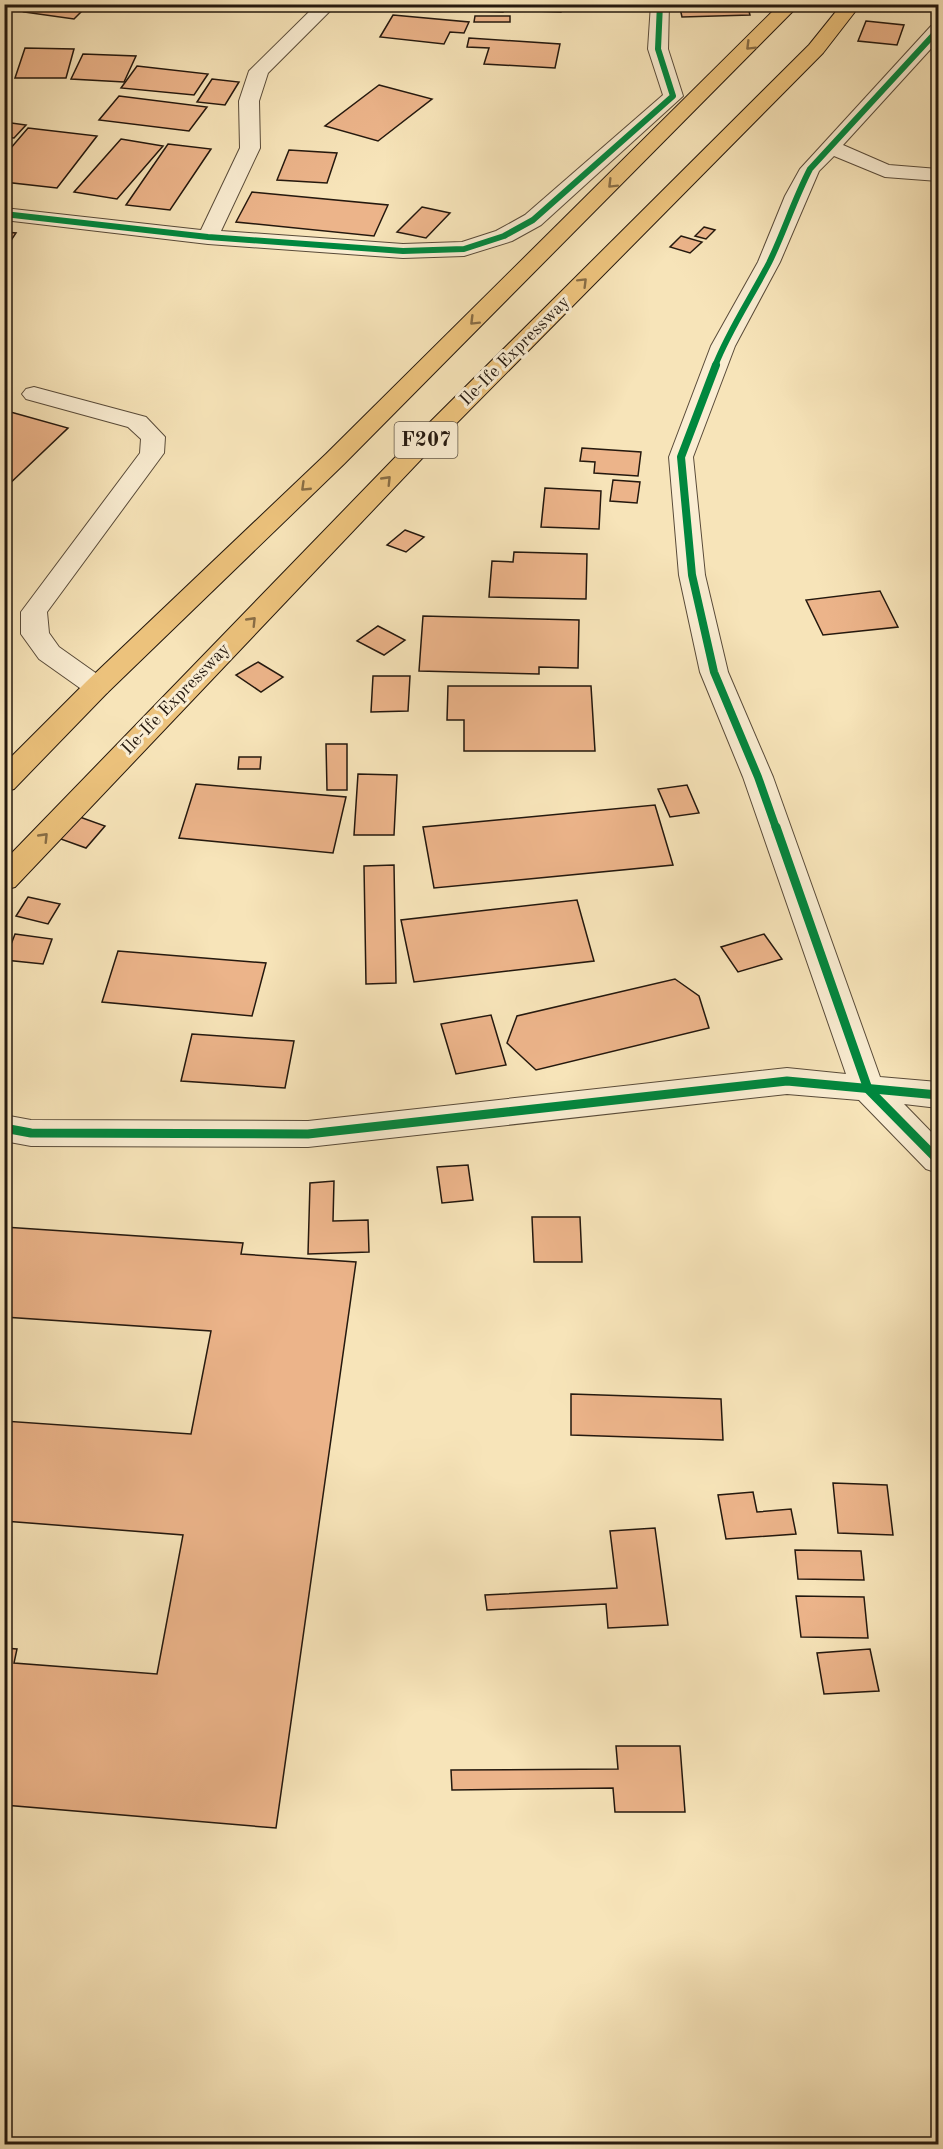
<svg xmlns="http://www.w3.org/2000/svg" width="943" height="2149" font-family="'Old Standard TT',serif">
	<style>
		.building { fill: #ecb48a; stroke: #24180e; stroke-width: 1.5 }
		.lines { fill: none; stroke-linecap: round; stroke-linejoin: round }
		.minor-casing { stroke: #594b39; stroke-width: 2 }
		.major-casing { stroke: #24180e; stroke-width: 2 }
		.minor { fill: #faedd2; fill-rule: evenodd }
		.major { fill: #ecc27c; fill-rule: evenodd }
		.cycleway-far2-casing { stroke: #faedd2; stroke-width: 8 }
		.cycleway-far1-casing { stroke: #faedd2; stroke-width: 10 }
		.cycleway-casing { stroke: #faedd2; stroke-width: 13 }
		.cycleway-far2 { stroke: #00873e; stroke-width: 6 }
		.cycleway-far1 { stroke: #00873e; stroke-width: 8 }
		.cycleway { stroke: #00873e; stroke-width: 9 }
		.oneway { stroke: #886d45 }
		.labels { text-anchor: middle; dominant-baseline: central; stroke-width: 6; stroke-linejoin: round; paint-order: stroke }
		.far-street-label { font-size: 18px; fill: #24180e; stroke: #faedd2 }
		.shield { fill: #faedd2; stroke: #645849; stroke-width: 1.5 }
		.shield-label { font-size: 21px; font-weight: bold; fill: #24180e }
	</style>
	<rect width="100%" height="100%" fill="#f7e4b9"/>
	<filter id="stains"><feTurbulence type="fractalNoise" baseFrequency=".00333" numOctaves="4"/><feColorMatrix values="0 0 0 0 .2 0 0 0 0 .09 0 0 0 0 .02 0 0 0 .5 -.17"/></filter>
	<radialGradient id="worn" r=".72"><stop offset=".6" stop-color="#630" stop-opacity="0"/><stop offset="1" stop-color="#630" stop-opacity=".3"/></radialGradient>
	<!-- building -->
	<g class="building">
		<path d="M32,4h57l-15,15 -50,-7z"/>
		<path d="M423,4h40l-3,6 -38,-3z"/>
		<path d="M483,4h21l-1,8 -22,-1z"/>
		<path d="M510,4h53l-2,8 -52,-2z"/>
		<path d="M679,4h68l3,11 -68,2z"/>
		<path d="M393,15l76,7 -5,11 -14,-1 -6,12 -64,-7z"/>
		<path d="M475,16h35v6h-36z"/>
		<path d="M866,21l38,4 -7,20 -39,-4z"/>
		<path d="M469,38l91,6 -5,24 -71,-4 5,-16 -22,-1z"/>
		<path d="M25,48l49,1 -8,29h-51z"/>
		<path d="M83,54l53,2 -12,26 -53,-3z"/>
		<path d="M137,66l71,8 -14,21 -73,-7z"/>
		<path d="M212,79l27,3 -14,23 -28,-3z"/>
		<path d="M379,85l53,14 -54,42 -53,-15z"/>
		<path d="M119,96l88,11 -18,24 -90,-11z"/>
		<path d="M4,122l22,3 -12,13 -10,-1z"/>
		<path d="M28,128l69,8 -40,52 -53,-6v-26z"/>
		<path d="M121,139l42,7 -46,53 -43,-7z"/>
		<path d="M168,144l43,5 -41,61 -44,-5z"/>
		<path d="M289,150l48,3 -10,30 -50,-3z"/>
		<path d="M252,192l136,13 -14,31 -138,-14z"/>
		<path d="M422,207l28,6 -24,25 -29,-6z"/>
		<path d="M704,227l11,3 -9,9 -11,-3z"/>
		<path d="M4,232l12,1 -12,18z"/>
		<path d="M681,236l21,6 -12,11 -20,-6z"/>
		<path d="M7,411l61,17 -64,61v-76z"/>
		<path d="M582,448l59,4 -3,24 -44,-3 1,-11 -15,-1z"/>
		<path d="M613,480l27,2 -3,21 -27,-2z"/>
		<path d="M545,488l56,3 -2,38 -58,-2z"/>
		<path d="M405,530l19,7 -18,15 -19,-7z"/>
		<path d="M514,552l73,2 -1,45 -97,-2 3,-36 21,1z"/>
		<path d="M880,591l18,36 -75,8 -17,-35z"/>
		<path d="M423,616l156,4 -1,48 -39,-1v7l-120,-3z"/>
		<path d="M378,626l27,14 -21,15 -27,-14z"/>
		<path d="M258,662l25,15 -22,15 -25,-17z"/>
		<path d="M373,676h37l-2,35 -37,1z"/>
		<path d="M448,686h143l4,65h-131v-31h-17z"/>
		<path d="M326,744h21v46h-20z"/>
		<path d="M239,757h22l-1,12h-22z"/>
		<path d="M358,774l39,1 -3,60h-40z"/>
		<path d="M196,784l150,13 -13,56 -154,-15z"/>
		<path d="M687,785l12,28 -29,4 -12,-28z"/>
		<path d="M655,805l18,60 -239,23 -11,-61z"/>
		<path d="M77,816l28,10 -19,22 -28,-10z"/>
		<path d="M394,865l2,118 -30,1 -2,-118z"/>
		<path d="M28,897l32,7 -12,20 -32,-8z"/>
		<path d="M577,900l17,61 -180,21 -13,-62z"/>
		<path d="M15,934l37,5 -9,25 -38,-4z"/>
		<path d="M764,934l18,25 -44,13 -17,-25z"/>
		<path d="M118,951l148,12 -14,53 -150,-14z"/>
		<path d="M675,979l24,17 10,32 -173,42 -29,-27 10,-27z"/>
		<path d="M491,1015l15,50 -50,9 -15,-50z"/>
		<path d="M192,1034l102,7 -9,47 -104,-7z"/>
		<path d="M468,1165l5,35 -31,3 -5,-36z"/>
		<path d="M334,1181l-1,40 35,-1 1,32 -61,2 2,-71z"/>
		<path d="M532,1217h48l2,45h-48z"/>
		<path d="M4,1227l239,16 -2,11 115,8 -80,566 -272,-23v-157l13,1 -3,14 143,11 26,-139 -179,-14v-100l187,13 20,-103 -207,-14z"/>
		<path d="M571,1394l150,5 2,41 -152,-5z"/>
		<path d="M833,1483l54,2 6,50 -55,-2z"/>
		<path d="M753,1492l4,20 34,-3 5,25 -70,5 -8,-44z"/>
		<path d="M655,1528l13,97 -60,3 -2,-24 -119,6 -2,-15 132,-7 -7,-57z"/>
		<path d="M795,1550l66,1 3,29 -66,-1z"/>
		<path d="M796,1596l68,1 4,41 -67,-1z"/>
		<path d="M870,1649l9,42 -55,3 -7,-41z"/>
		<path d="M616,1746h64l5,66h-70l-2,-24 -161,2 -1,-20 167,-1z"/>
	</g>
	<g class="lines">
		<!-- minor casing -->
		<g class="minor-casing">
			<g id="minor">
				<path d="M317,4h20l-69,69 -9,28 1,47 -39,83 182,13 59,-2 34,-11 29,-16 138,-120 -15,-46 3,-45h18l-1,45 15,47 -142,129 -29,16 -48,15 -61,2 -195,-14 -204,-24v-12l197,22 39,-82 -1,-47 10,-30z"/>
				<path d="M938,24v17l-95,104 46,20 49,4v12l-53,-4 -51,-21 -15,15 -39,91 -45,84 -42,111 12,118 23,97 45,105 107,300 58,5v26l-34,-4 34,35v34l-12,-4 -67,-69 -72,-6 -479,53 -277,-1 -27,-5v-26l27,5 277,1 479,-53 59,6 -103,-297 -43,-105 -21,-97 -10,-118 42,-111 47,-84 27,-66 15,-27 131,-143z"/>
				<path d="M34,387l112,30 19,20 -1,16 -117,159 2,21 10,14 48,34 4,6 -4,6 -10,3 -10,-3 -48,-34 -18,-25v-22l119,-159 1,-14 -13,-12 -102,-28 -4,-5 4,-5z"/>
			</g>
		</g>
		<!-- major casing -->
		<g class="major-casing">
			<g id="major">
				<path d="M780,4h20l-456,460 -237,229 -93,96 -10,3v-28l83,-83 239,-227z"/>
				<path d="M842,4h19l-38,49 -392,396 -416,438 -11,3v-29l409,-422 396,-394z"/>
			</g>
		</g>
		<!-- minor -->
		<use href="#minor" class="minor"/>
		<!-- major -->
		<use href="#major" class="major"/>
		<!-- cycleway-far2 casing -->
		<g class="cycleway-far2-casing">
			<g id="cycleway-far2">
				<path d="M4,214l204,23 195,14 61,-2 40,-13 29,-16 140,-124 -15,-47 2,-45"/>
				<path d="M715,366c14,-36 36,-68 54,-103 15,-31 25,-63 41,-94l128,-139"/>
			</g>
		</g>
		<!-- cycleway-far1 casing -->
		<g class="cycleway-far1-casing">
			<path id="cycleway-far1" d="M716,365l-35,92 11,118 22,97 44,105 18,51"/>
		</g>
		<!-- cycleway casing -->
		<g class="cycleway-casing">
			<g id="cycleway">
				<path d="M776,827l92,262 70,71"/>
				<path d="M4,1128l27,5 277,1 479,-53 151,14"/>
			</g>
		</g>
		<!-- cycleway-far2 -->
		<use href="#cycleway-far2" class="cycleway-far2"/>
		<!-- cycleway-far1 -->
		<use href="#cycleway-far1" class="cycleway-far1"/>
		<!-- cycleway -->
		<use href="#cycleway" class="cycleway"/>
	</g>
	<!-- one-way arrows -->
	<defs><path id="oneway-chevron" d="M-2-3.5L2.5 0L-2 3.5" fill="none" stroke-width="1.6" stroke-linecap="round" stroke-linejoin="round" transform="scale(1.5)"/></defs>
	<g class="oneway">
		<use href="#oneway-chevron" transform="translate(750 46) rotate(135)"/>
		<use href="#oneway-chevron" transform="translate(612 184) rotate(135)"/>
		<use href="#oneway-chevron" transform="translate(583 282) rotate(-45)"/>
		<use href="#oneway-chevron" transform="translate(474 321) rotate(135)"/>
		<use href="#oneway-chevron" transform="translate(387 480) rotate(-46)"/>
		<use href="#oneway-chevron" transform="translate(305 487) rotate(136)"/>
		<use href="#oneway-chevron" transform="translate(252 621) rotate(-46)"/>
		<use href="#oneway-chevron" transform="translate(44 837) rotate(-46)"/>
	</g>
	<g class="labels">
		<!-- far-street labels -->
		<g class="far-street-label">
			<text transform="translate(515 351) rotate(-45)">Ile-Ife Expressway</text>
			<text transform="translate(176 699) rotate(-46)">Ile-Ife Expressway</text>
		</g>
		<!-- shield labels -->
		<rect class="shield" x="394.5" y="422" width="63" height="36" rx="4.5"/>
		<g class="shield-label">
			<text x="426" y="440">F207</text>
		</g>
	</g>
	<!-- margin -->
	<rect width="943" height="2149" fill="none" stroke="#f7e4b9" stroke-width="24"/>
	<rect x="6" y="6" width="931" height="2137" fill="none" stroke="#24180e" stroke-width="3"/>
	<rect x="12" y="12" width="919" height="2125" fill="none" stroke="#24180e" stroke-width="1.5"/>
	<rect width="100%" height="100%" filter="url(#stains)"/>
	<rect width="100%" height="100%" fill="url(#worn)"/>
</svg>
